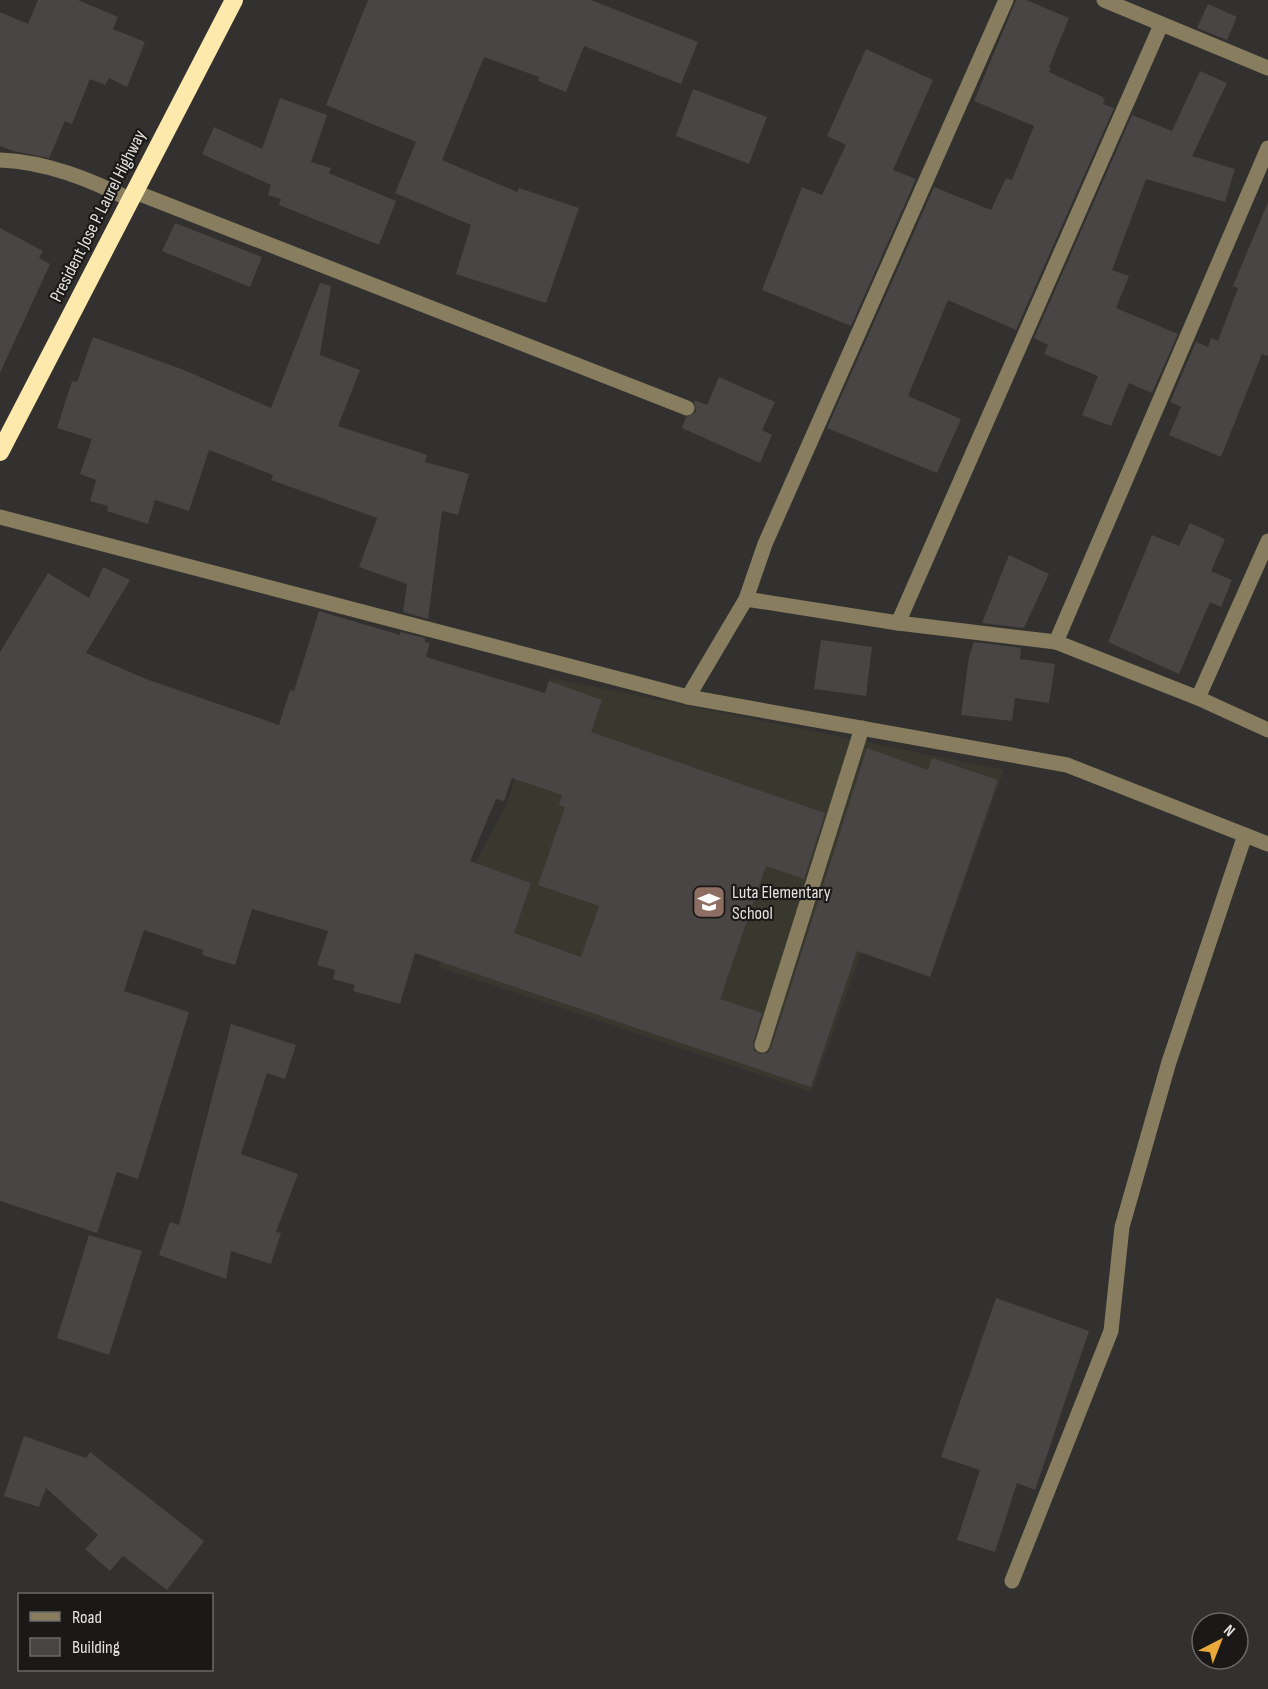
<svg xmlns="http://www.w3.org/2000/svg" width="1268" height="1689" font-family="'Sofia Sans Condensed',sans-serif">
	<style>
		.built { fill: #39382f }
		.building { fill: #484544; fill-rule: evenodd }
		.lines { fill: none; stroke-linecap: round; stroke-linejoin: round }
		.minor { stroke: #887e5f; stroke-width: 15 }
		.highway { stroke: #fde9ab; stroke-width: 18 }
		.labels { text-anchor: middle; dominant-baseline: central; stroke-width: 4.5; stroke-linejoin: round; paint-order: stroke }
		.street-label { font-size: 18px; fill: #e2e2e0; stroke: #1a1918 }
		.poi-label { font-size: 18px; fill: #e2e2e0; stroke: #1a1918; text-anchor: start }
	</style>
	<rect width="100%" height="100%" fill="#32312f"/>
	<!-- built -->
	<path class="built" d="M550,678l454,92 -70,197 -69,-26 -53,151 -373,-125 36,-103 32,-61z"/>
	<!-- building -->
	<g class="building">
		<path d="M38,0h40l40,17 -5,12 32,13 -18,45 -18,-9 -4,7 -15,-6 -18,45 -7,-3 -16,37 -36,-7 -13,-5v-134l28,12z"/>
		<path d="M368,0h223l107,42 -17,42 -97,-38 -18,46 -28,-11 1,-4 -55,-20 -42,103 75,32 2,-4 60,20 -33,95 -90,-29 15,-49 -76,-32 21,-51 -90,-37z"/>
		<path d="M1016,0h10l43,18 -20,49 2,1 -2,4 56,26 -2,6 11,4 -98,222 -68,-30 -40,96 53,23 -24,54 -110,-45 107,-241 57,23 15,-32 6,2 22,-54 -60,-25z"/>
		<path d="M1208,4l29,13 -10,23 -30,-12z"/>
		<path d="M866,49l67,31 -40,90 23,9 -65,147 -89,-36 40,-103 20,8 24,-50 -19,-9z"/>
		<path d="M1200,71l27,12 -35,73 43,13 -10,33 -79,-23 -34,91 17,6 -13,32 62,26 -26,59 -23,-10 -18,43 -29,-11 16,-39 -54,-22 4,-9 -14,-7 98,-223 40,16z"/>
		<path d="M693,89l74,28 -18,47 -73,-28z"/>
		<path d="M280,98l47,17 -16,47 20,6 -2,5 67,28 -17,44 -100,-40 2,-6 -13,-4 3,-10 -69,-31 12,-27 48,22z"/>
		<path d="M1268,202v154l-6,-2 -41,103 -52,-22 12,-28 -11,-5 26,-60 12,5 3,-9 7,3 20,-53 -5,-2z"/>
		<path d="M175,223l87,34 -12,30 -88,-36z"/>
		<path d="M0,228l43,23 -4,7 11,6 -50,109z"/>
		<path d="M320,283l11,3 -11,69 40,15 -22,56 89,29 -2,7 44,12 -11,41 -16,-4 -14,108 -25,-7 4,-28 -48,-17 18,-49 -106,-38 2,-5 -64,-25 -20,61 -34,-11 -7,24 -41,-13 1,-5 -18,-5 6,-21 -16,-6 12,-35 -35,-11 15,-47 5,1 16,-45 91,33 87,38z"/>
		<path d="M719,377l56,25 -13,28 10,5 -12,28 -78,-35 4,-11 10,-5 -2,-12 13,5z"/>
		<path d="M1190,523l35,16 -14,32 21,9 -11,27 -11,-5 -31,72 -71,-32 44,-107 27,11z"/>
		<path d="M1009,555l40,19 -25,54 -42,-5z"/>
		<path d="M103,567l27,13 -44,73 60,26 133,46 11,-35 4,1 25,-80 81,24v-3l25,6v4l5,1 -4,14 119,36 4,-12 53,19 -11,32 234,81 -21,66 -38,-13 -46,133 42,14 -9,30 1,8 6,3 8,-1 3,-5 96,-300 61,22 4,-12 66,22 -68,197 -73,-26 -46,136 -396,-134 -15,51 -47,-13 2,-6 -22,-6 2,-9 -18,-5 11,-34 -76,-22 -17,56 -33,-10 1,-5 -59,-20 -20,61 65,21 -51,167 -21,-7 -20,61 -97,-32v-549l48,-79 41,25zM512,778l50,17 -3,10 6,2 -27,78 61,21 -18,51 -67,-24 17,-50 -61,-22 26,-62 8,2z"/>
		<path d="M821,640l51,7 -6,49 -52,-7z"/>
		<path d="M974,642l47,6 -1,11 35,5 -6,39 -34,-5 -3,23 -51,-6 8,-59z"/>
		<path d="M231,1024l65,21 -11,34 -18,-6 -26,81 57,20 -22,58 5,1 -10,31 -40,-13 -5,28 -67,-24 11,-33 9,3z"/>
		<path d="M89,1235l53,16 -33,104 -52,-17z"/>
		<path d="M996,1298l93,33 -54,159 -18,-7 -22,69 -38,-12 23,-70 -39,-13z"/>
		<path d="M24,1436l62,22 4,-6 114,89 -37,49 -44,-34 -13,15 -25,-22 13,-14 -52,-47 -7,19 -35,-11z"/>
	</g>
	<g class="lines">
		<!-- minor -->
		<g class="minor">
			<path d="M1006,0l-241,544 -19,55 152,24 158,19 142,56 70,32"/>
			<path d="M1104,0l164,68"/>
			<path d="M0,160c47,2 89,19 131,40"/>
			<path d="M135,192l552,216"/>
			<path d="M0,517l688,180 379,68 201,79"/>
			<path d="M898,623l263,-598"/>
			<path d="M1056,642l212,-494"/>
			<path d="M688,697l58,-98"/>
			<path d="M1198,698l70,-157"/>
			<path d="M762,1045l100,-317"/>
			<path d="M1012,1581l99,-250 11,-104 47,-165 76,-227"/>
		</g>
		<!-- highway -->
		<path class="highway" d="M0,452l234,-452"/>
	</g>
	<!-- icons -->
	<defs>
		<g id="school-square" transform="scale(1.725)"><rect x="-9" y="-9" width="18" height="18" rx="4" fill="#8d6e63" stroke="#1a1918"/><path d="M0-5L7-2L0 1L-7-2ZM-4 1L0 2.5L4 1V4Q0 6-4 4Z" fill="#fff"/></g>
	</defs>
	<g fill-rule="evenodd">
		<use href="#school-square" x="709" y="902"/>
	</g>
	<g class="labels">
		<!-- street labels -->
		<g class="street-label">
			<text transform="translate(98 216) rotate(-63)">President Jose P. Laurel Highway</text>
		</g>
		<!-- poi labels -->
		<g class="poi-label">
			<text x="732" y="892">Luta Elementary<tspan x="732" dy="21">School</tspan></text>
		</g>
	</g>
	<!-- legend -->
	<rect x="18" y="1593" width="195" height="78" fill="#1a1918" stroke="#6a6968" stroke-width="1.5"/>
	<rect x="30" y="1612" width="30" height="9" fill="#887e5f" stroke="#6a6968" stroke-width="1.5"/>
	<text x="72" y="1623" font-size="18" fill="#e2e2e0">Road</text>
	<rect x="30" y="1638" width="30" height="18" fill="#484544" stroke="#6a6968" stroke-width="1.5"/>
	<text x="72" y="1653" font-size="18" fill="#e2e2e0">Building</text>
	<!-- north arrow -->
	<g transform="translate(1220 1641) rotate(42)"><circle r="28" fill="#1a1918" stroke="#6a6968" stroke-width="1.5"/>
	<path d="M0-4.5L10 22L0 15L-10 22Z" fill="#eca93b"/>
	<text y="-9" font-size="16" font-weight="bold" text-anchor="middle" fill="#e2e2e0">N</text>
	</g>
</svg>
